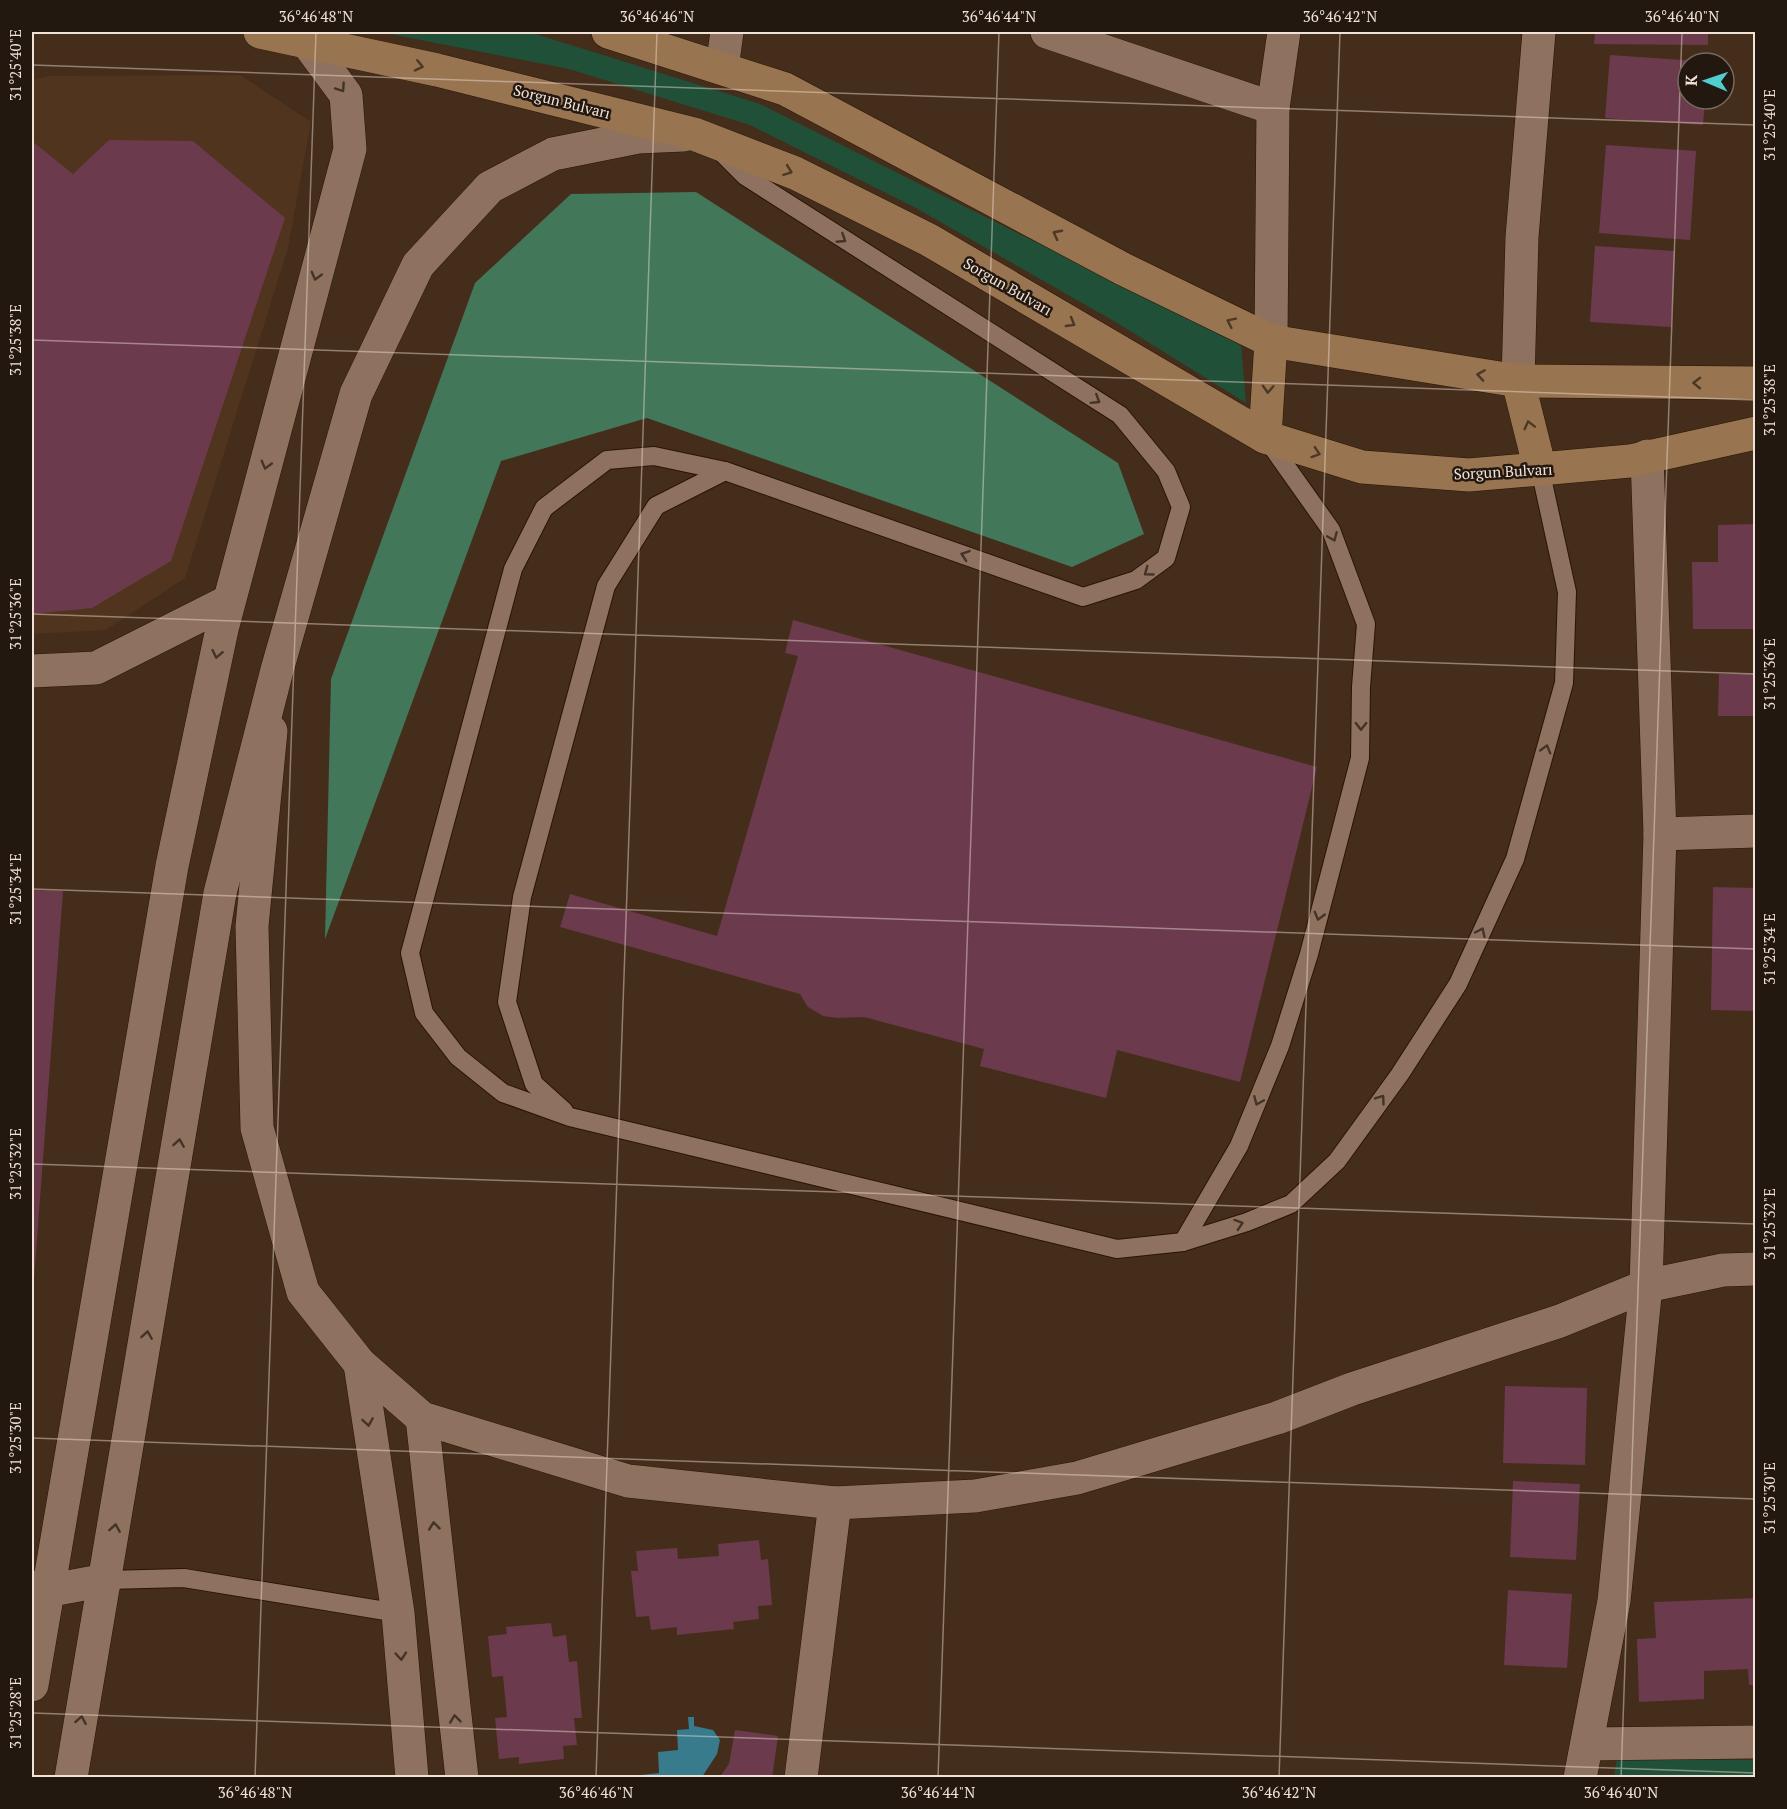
<svg xmlns="http://www.w3.org/2000/svg" width="1787" height="1809" font-family="'PT Serif',serif">
	<style>
		.built { fill: #51341d }
		.green { fill: #205037 }
		.forest { fill: #42775a }
		.water { fill: #377b8d }
		.building { fill: #6b3a4c }
		.lines { fill: none; stroke-linecap: round; stroke-linejoin: round }
		.service-casing { stroke: #2a1504; stroke-width: 20 }
		.minor-casing { stroke: #2a1504; stroke-width: 34 }
		.tertiary-casing { stroke: #2a1504; stroke-width: 34 }
		.secondary-casing { stroke: #2a1504; stroke-width: 34 }
		.service { stroke: #8e725f; stroke-width: 18 }
		.minor { stroke: #8e725f; stroke-width: 33 }
		.tertiary { stroke: #8e725f; stroke-width: 33 }
		.secondary { stroke: #987450; stroke-width: 33 }
		.oneway { stroke: #4c3826 }
		.oneway2 { stroke: #433328 }
		.ticks { fill: none; stroke: #f1e2d7; stroke-width: 1.5; stroke-opacity: 0.45 }
		.labels { text-anchor: middle; dominant-baseline: central; stroke-width: 5; stroke-linejoin: round; paint-order: stroke }
		.street-label { font-size: 15px; fill: #f1e2d7; stroke: #231810 }
		.neatline { fill: none; stroke: #f1e2d7; stroke-width: 2 }
		.ticks-label { font-size: 15px; text-anchor: middle; fill: #f1e2d7 }
	</style>
	<rect width="100%" height="100%" fill="#452d1b"/>
	<!-- built -->
	<path class="built" d="M240,75l71,47 -23,126 -103,330 -79,52 -74,4v-554l18,-4z"/>
	<!-- green -->
	<g class="green">
		<path d="M380,32h149l231,72 481,241 5,58 -127,-79 -203,-116 -166,-83 -181,-56z"/>
		<path d="M1617,1757l138,3v17l-141,1z"/>
	</g>
	<!-- forest -->
	<path class="forest" d="M696,192l422,271 26,71 -72,33 -425,-149 -146,43 -176,478 6,-260 144,-396 96,-89z"/>
	<!-- water -->
	<path class="water" d="M688,1717h6v9l19,4 7,10 -3,14 -15,23h-61v-2l18,-2 -1,-21 20,-2 -1,-20 12,-1z"/>
	<!-- building -->
	<g class="building">
		<path d="M1595,32h113v13l-114,-1z"/>
		<path d="M1610,55l87,6 -9,2v36h17l-2,26 -98,-7z"/>
		<path d="M109,140l84,1 92,77 -114,343 -79,47 -60,6v-473l41,33z"/>
		<path d="M1606,145l90,6 -6,89 -91,-7z"/>
		<path d="M1595,246l80,5 -4,76 -81,-5z"/>
		<path d="M1756,524v105h-63l-1,-67h26v-37z"/>
		<path d="M793,620l524,147 -77,315 -123,-32 -11,48 -126,-32 4,-17 -120,-32 -26,1 -15,-2 -15,-9 -8,-13 -240,-67 10,-33 147,42 81,-280 -13,-3z"/>
		<path d="M1719,674h37v42h-38z"/>
		<path d="M1713,887l43,1v123l-45,-1z"/>
		<path d="M32,890l31,1 -30,402h-1z"/>
		<path d="M1505,1386l82,2 -2,77 -82,-2z"/>
		<path d="M1513,1481l67,3 -4,76 -66,-3z"/>
		<path d="M759,1540l2,20 7,-1 4,46 -14,1 1,13 -26,3 1,7 -57,6v-8l-26,3 -2,-14 -13,1 -5,-46h7l-2,-20 41,-3 1,11 41,-3 -1,-12z"/>
		<path d="M1508,1590l64,4 -5,74 -63,-3z"/>
		<path d="M1756,1598v87h-7l-1,-16 -44,2v28l-65,3 -2,-63 19,-1 -2,-36z"/>
		<path d="M551,1623l2,14 13,-2 3,27 8,-1 5,57h-8l3,27 -14,1 1,13 -45,5v-7l-20,2 -4,-41 12,-1 -4,-41 -11,1 -4,-41 19,-2 -1,-7z"/>
		<path d="M735,1730l43,6 -6,42h-53l10,-14z"/>
	</g>
	<g class="lines">
		<!-- service casing -->
		<g class="service-casing">
			<g id="service">
				<path d="M721,152l24,24 375,239 46,56 15,36 -15,51 -30,22 -53,17 -358,-126 -71,-15 -47,4 -63,48 -31,61 -103,384 14,60 34,44 45,36 67,24 547,132 66,-7 64,-20 44,-18 46,-43 63,-87 58,-90 57,-125 49,-176 3,-91 -27,-123"/>
				<path d="M564,1111l-30,-27 -27,-82 15,-105 84,-311 50,-80 69,-35"/>
				<path d="M1183,1242l56,-96 41,-100 29,-92 51,-196 1,-71 5,-63 -35,-94 -63,-89"/>
				<path d="M106,1580l78,-2 214,35"/>
			</g>
		</g>
		<!-- minor casing -->
		<g class="minor-casing">
			<g id="minor">
				<path d="M1047,32l226,76"/>
				<path d="M722,68l5,-36"/>
				<path d="M1271,341l2,-233 11,-76"/>
				<path d="M1518,381l4,-144 17,-205"/>
				<path d="M32,671l64,-3 133,-67"/>
				<path d="M271,731l-19,195 5,202 46,164 57,72 62,54 206,63 207,22 140,-7 102,-18 200,-60 75,-29 208,-68 86,-35 77,-16 33,-1"/>
				<path d="M1660,834l96,-3"/>
				<path d="M360,1364l38,249 14,165"/>
				<path d="M422,1418l40,360"/>
				<path d="M32,1587l14,4 60,-11"/>
				<path d="M1587,1744l169,-2"/>
				<path d="M801,1778l34,-275"/>
				<path d="M1580,1778l34,-177 32,-315 14,-452 -13,-378"/>
			</g>
		</g>
		<!-- tertiary casing -->
		<g class="tertiary-casing">
			<g id="tertiary">
				<path d="M32,1685l140,-819 50,-237 128,-480 -4,-54 -40,-54"/>
				<path d="M71,1778l149,-885 57,-223 79,-276 62,-129 72,-78 63,-33 85,-17 46,-2"/>
			</g>
		</g>
		<!-- secondary casing -->
		<g class="secondary-casing">
			<g id="secondary">
				<path d="M260,32l177,38 257,64 101,39 134,67 336,197 97,30 107,8 71,-6 90,-8 126,-28"/>
				<path d="M608,32l177,57 338,180 148,72 247,40 238,2"/>
				<path d="M1518,381l22,88"/>
				<path d="M1265,437l6,-96"/>
			</g>
		</g>
		<!-- service -->
		<use href="#service" class="service"/>
		<!-- minor -->
		<use href="#minor" class="minor"/>
		<!-- tertiary -->
		<use href="#tertiary" class="tertiary"/>
		<!-- secondary -->
		<use href="#secondary" class="secondary"/>
	</g>
	<!-- one-way arrows -->
	<defs><path id="oneway-chevron" d="M-2-3.5L2.5 0L-2 3.5" fill="none" stroke-width="1.6" stroke-linecap="round" stroke-linejoin="round" transform="scale(1.5)"/></defs>
	<g class="oneway">
		<use href="#oneway-chevron" transform="translate(419 66) rotate(13)"/>
		<use href="#oneway-chevron" transform="translate(788 171) rotate(21)"/>
		<use href="#oneway-chevron" transform="translate(1057 234) rotate(-152)"/>
		<use href="#oneway-chevron" transform="translate(1231 322) rotate(-154)"/>
		<use href="#oneway-chevron" transform="translate(1071 323) rotate(30)"/>
		<use href="#oneway-chevron" transform="translate(1481 375) rotate(-171)"/>
		<use href="#oneway-chevron" transform="translate(1697 383) rotate(-179)"/>
		<use href="#oneway-chevron" transform="translate(1268 389) rotate(93)"/>
		<use href="#oneway-chevron" transform="translate(1529 425) rotate(-104)"/>
		<use href="#oneway-chevron" transform="translate(1316 453) rotate(18)"/>
	</g>
	<g class="oneway2">
		<use href="#oneway-chevron" transform="translate(341 88) rotate(56)"/>
		<use href="#oneway-chevron" transform="translate(842 239) rotate(33)"/>
		<use href="#oneway-chevron" transform="translate(316 276) rotate(105)"/>
		<use href="#oneway-chevron" transform="translate(1096 400) rotate(32)"/>
		<use href="#oneway-chevron" transform="translate(266 465) rotate(105)"/>
		<use href="#oneway-chevron" transform="translate(1333 537) rotate(67)"/>
		<use href="#oneway-chevron" transform="translate(965 555) rotate(-161)"/>
		<use href="#oneway-chevron" transform="translate(1148 572) rotate(144)"/>
		<use href="#oneway-chevron" transform="translate(217 654) rotate(102)"/>
		<use href="#oneway-chevron" transform="translate(1361 726) rotate(91)"/>
		<use href="#oneway-chevron" transform="translate(1546 749) rotate(-74)"/>
		<use href="#oneway-chevron" transform="translate(1319 916) rotate(105)"/>
		<use href="#oneway-chevron" transform="translate(1481 932) rotate(-65)"/>
		<use href="#oneway-chevron" transform="translate(1381 1099) rotate(-54)"/>
		<use href="#oneway-chevron" transform="translate(1258 1101) rotate(113)"/>
		<use href="#oneway-chevron" transform="translate(179 1143) rotate(-81)"/>
		<use href="#oneway-chevron" transform="translate(1239 1224) rotate(-18)"/>
		<use href="#oneway-chevron" transform="translate(147 1335) rotate(-81)"/>
		<use href="#oneway-chevron" transform="translate(368 1422) rotate(81)"/>
		<use href="#oneway-chevron" transform="translate(434 1526) rotate(-96)"/>
		<use href="#oneway-chevron" transform="translate(115 1528) rotate(-81)"/>
		<use href="#oneway-chevron" transform="translate(401 1656) rotate(85)"/>
		<use href="#oneway-chevron" transform="translate(455 1719) rotate(-96)"/>
		<use href="#oneway-chevron" transform="translate(81 1720) rotate(-80)"/>
	</g>
	<!-- ticks -->
	<path class="ticks" d="M32,65l1724,60M32,340l1724,60M32,614l1724,60M32,889l1724,60M32,1164l1724,60M32,1438l1724,61M32,1713l1724,60M255,1778l61,-1746M596,1778l61,-1746M938,1778l61,-1746M1279,1778l61,-1746M1621,1778l61,-1746"/>
	<g class="labels">
		<!-- street labels -->
		<g class="street-label">
			<text transform="translate(562 101) rotate(14)">Sorgun Bulvarı</text>
			<text transform="translate(1008 286) rotate(30)">Sorgun Bulvarı</text>
			<text transform="translate(1503 471) rotate(-3)">Sorgun Bulvarı</text>
		</g>
	</g>
	<!-- border -->
	<rect width="1787" height="1809" fill="none" stroke="#231810" stroke-width="66"/>
	<!-- north arrow -->
	<g transform="translate(1706 81) rotate(272)"><circle r="28" fill="#231810" stroke="#756960" stroke-width="1.5"/>
	<path d="M0-4.5L10 22L0 15L-10 22Z" fill="#52cdcf"/>
	<text y="-9" font-size="16" font-weight="bold" text-anchor="middle" fill="#f1e2d7">K</text>
	</g>
	<rect x="33" y="33" width="1721" height="1743" class="neatline"/>
	<g class="ticks-label">
		<text x="316" y="22">36°46'48"N</text>
		<text x="657" y="22">36°46'46"N</text>
		<text x="999" y="22">36°46'44"N</text>
		<text x="1340" y="22">36°46'42"N</text>
		<text x="1682" y="22">36°46'40"N</text>
		<text transform="translate(16 65) rotate(-90)" y="5">31°25'40"E</text>
		<text transform="translate(1770 125) rotate(-90)" y="5">31°25'40"E</text>
		<text transform="translate(16 340) rotate(-90)" y="5">31°25'38"E</text>
		<text transform="translate(1770 400) rotate(-90)" y="5">31°25'38"E</text>
		<text transform="translate(16 614) rotate(-90)" y="5">31°25'36"E</text>
		<text transform="translate(1770 674) rotate(-90)" y="5">31°25'36"E</text>
		<text transform="translate(16 889) rotate(-90)" y="5">31°25'34"E</text>
		<text transform="translate(1770 949) rotate(-90)" y="5">31°25'34"E</text>
		<text transform="translate(16 1164) rotate(-90)" y="5">31°25'32"E</text>
		<text transform="translate(1770 1224) rotate(-90)" y="5">31°25'32"E</text>
		<text transform="translate(16 1438) rotate(-90)" y="5">31°25'30"E</text>
		<text transform="translate(1770 1498) rotate(-90)" y="5">31°25'30"E</text>
		<text transform="translate(16 1713) rotate(-90)" y="5">31°25'28"E</text>
		<text x="255" y="1798">36°46'48"N</text>
		<text x="596" y="1798">36°46'46"N</text>
		<text x="938" y="1798">36°46'44"N</text>
		<text x="1279" y="1798">36°46'42"N</text>
		<text x="1621" y="1798">36°46'40"N</text>
	</g>
</svg>
